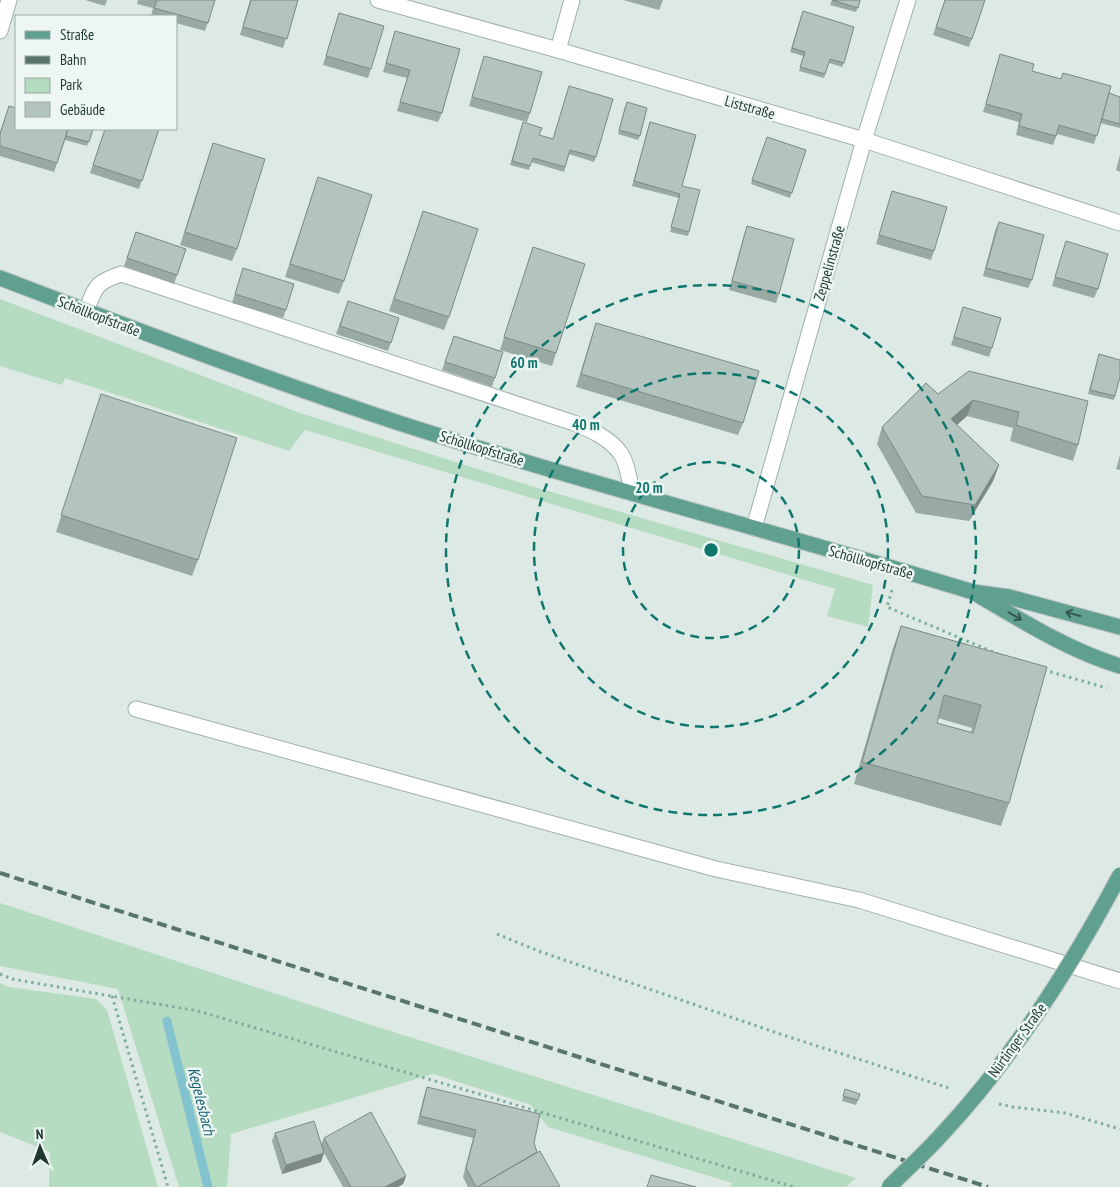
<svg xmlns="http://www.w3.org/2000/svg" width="1120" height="1187" font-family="'PT Sans Narrow',sans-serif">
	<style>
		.green { fill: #b5dbc0 }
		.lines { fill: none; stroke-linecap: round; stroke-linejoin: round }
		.stream { stroke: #83c3d0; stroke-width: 9 }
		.minor-casing { stroke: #a0b0ab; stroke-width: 17 }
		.major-casing { stroke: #bcc3c2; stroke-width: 17 }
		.path { stroke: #7dad9f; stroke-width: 3; stroke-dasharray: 2.5 4; stroke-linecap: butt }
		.minor { stroke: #fff; stroke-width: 15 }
		.major { stroke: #60a090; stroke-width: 15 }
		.rail { stroke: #58756d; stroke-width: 4; stroke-dasharray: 10 5; stroke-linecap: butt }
		.major-bridge-casing { stroke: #bcc3c2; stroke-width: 17; stroke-linecap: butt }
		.major-bridge { stroke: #60a090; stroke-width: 15 }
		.wall { fill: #99a9a3; fill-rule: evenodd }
		.shaded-wall { fill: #7d8984 }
		.building { fill: #b2c4bd; stroke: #7d8984; fill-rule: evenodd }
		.oneway { stroke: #32574e }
		.ring { fill: none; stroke: #0f766e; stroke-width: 2.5; stroke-dasharray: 9 6 }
		.labels { text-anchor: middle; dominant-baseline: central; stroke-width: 5; stroke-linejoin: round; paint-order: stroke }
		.street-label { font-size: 15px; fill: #1f3832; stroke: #edf6f2 }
		.water-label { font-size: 16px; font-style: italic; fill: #196374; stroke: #edf6f2 }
		.centre { fill: #0f766e; stroke: #edf6f2; stroke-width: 2.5 }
		.ring-label { font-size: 15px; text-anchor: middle; font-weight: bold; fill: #0f766e; stroke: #edf6f2; stroke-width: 5; stroke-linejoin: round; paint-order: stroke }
	</style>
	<rect width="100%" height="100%" fill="#dde9e4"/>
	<!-- green -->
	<g class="green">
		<path d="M0,299l300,114 231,73 342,99 -5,42 -41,-11 8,-27 -530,-159 -16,21 -224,-73 -3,7 -62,-19z"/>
		<path d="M0,903l362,119 494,156 -10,9h-115l1,-4 -184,-56 -17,-22 -98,-31 -202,60 -4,53h-48l-61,-198 -118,-23z"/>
		<path d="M0,983l9,4 87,12 11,11 51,177h-109l1,-35 -50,-20z"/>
	</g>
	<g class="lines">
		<!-- stream -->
		<path class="stream" d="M167,1021l41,166"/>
		<!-- minor casing -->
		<g class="minor-casing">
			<g id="minor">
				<path d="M378,0l180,50 306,90 256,83"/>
				<path d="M0,31l9,-31"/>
				<path d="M558,50l14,-50"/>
				<path d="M86,311c10,-25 9,-28 35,-37l453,149c17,7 36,15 47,31 6,8 9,28 11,38"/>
				<path d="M754,528l110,-388 44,-140"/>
				<path d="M136,709l580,160 143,31 261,81"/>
			</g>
		</g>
		<!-- major casing -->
		<g class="major-casing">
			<g id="major">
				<path d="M0,278c131,50 263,100 396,144 191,62 385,111 577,170l36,5 111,30"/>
				<path d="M978,595c46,27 92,56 142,71"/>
			</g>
		</g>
		<!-- path -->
		<g class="path">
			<path d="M892,590l-5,17 111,47"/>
			<path d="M1044,670l63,18"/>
			<path d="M497,934l44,18 248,85 163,52"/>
			<path d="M0,974l12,5 186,32 596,176"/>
			<path d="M112,996l56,191"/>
			<path d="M999,1104l14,3 52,6 55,16"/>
		</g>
		<!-- minor -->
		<use href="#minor" class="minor"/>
		<!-- major -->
		<use href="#major" class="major"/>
		<!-- rail -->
		<path class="rail" d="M0,873l988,314"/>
		<!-- major-bridge casing -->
		<g class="major-bridge-casing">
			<path id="major-bridge" d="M889,1187c18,-18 37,-35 54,-54 71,-76 128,-166 177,-258"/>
		</g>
		<!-- major-bridge -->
		<use href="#major-bridge" class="major-bridge"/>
	</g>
	<!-- wall -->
	<g class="wall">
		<path d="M85,0h22l-2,6z"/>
		<path d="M138,0h77l-10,31 -29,-8v-7h-25l2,-8 -16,-4z"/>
		<path d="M250,0h48l-15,48 -43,-13z"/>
		<path d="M623,0h40l-4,10z"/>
		<path d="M832,0h28l-4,12 -26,-7z"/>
		<path d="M945,0h40l-16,47 -36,-12z"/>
		<path d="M339,13l32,56 -3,9 -45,-13z"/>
		<path d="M801,16l43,47 -2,4 -13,-4 -5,15 -25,-7 4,-15 -13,-4z"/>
		<path d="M395,31l47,82 -4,9 -41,-11 10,-33 -24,-6z"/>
		<path d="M1000,54l32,17 29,8 2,-6 46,20 11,4v31l-20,-5 -6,21 -37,-10 -4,11 -37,-10 3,-13 -36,-10z"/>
		<path d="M484,56l46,57 -3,9 -58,-16z"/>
		<path d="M9,106l7,23h77l-6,17 -22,-6 -11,32 -54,-16v-24z"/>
		<path d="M625,106l15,30 -2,4 -20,-6z"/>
		<path d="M650,122l32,64 7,46 -1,4 -18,-4 9,-34 -47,-12z"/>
		<path d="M522,127l17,8 57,22 -2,5 -25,-8 -5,18 -33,-10 -2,8 -19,-5z"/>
		<path d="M105,129h54l-20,60 -49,-16z"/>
		<path d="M767,137l39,13 -16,48 -39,-14z"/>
		<path d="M213,143l24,106 -5,12 -52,-16z"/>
		<path d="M1120,155v17l-4,-2z"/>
		<path d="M318,177l26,104 -5,13 -54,-17z"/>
		<path d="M892,191l42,60 -3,9 -55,-16z"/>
		<path d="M999,222l33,58 -4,8 -45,-12 12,-45z"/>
		<path d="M419,223l30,94 -5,13 -55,-19z"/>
		<path d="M747,226l32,68 -3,9 -47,-13 15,-55z"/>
		<path d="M136,232l50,17 -12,35 -50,-18z"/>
		<path d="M1066,241l32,48 -4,9 -42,-12z"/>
		<path d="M533,247l23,106 -4,13 -52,-16z"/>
		<path d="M243,268l43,42 -3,8 -51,-15z"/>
		<path d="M348,301l51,17 -11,33 -52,-17z"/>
		<path d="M963,307l29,41 -3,9 -38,-12z"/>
		<path d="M596,323l147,100 -5,12 -162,-48 16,-52z"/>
		<path d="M454,336l49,16 -11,35 -50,-17z"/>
		<path d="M1099,354l16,42 -1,4 -26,-6z"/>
		<path d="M101,394l97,166 -6,16 -136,-44z"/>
		<path d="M938,394l150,7 -10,44 -5,16 -63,-20 3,-13 -46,-12 -10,9 42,40 -6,16 -24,40 -53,-8 -39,-69 5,-17z"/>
		<path d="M1120,455v15l-4,-1z"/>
		<path d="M901,626l146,41 -38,136 -8,23 -147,-42 39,-136zM938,718l34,10 -1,4 -34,-9z"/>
		<path d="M427,1087l107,56 3,9 23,35h-92l-5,-10 10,-39 -56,-14 7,-28z"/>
		<path d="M845,1089l15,5 -4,11 -14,-4z"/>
		<path d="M275,1133l46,12 3,-7 82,38 -3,8 -5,3h-55l-20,-36 -2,11 -39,12 -10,-33z"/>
	</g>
	<!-- shaded-wall -->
	<g class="shaded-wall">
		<path d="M973,400l-6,16 -22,19 6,-16z"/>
		<path d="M999,465l-6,16 -24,40 6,-16z"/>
		<path d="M324,1153l-3,9 -39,12 4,-9z"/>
		<path d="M406,1176l-3,8 -5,3h-13z"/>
	</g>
	<!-- building -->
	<g class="building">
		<path d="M157,0h58l-7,23 -54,-15z"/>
		<path d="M251,0h47l-11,39 -44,-12z"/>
		<path d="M832,0h28l-2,8z"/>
		<path d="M945,0h40l-13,39 -36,-12z"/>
		<path d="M803,11l51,16 -10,36 -14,-4 -5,15 -25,-7 5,-15 -13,-4z"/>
		<path d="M339,13l45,13 -13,43 -45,-13z"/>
		<path d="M395,31l65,18 -18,64 -42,-11 10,-32 -24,-7z"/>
		<path d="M1000,54l34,10 -2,7 29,8 2,-6 48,13 -14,50 -38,-11 -3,11 -37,-10 3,-12 -36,-10z"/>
		<path d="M484,56l58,16 -12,41 -58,-16z"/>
		<path d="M569,86l44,13 -17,58 -26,-7 -5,17 -32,-9 -3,8 -18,-5 11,-39 19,6 -3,7 14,4z"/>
		<path d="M1109,93l11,4v27l-18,-5z"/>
		<path d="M627,102l20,6 -7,28 -21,-6z"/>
		<path d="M9,106l7,2v21h52l-11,34 -57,-17v-12z"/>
		<path d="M650,122l46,13 -14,51 18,4 -11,42 -18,-5 9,-33 -46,-13z"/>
		<path d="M68,129h25l-4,13 -23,-6z"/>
		<path d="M105,129h54l-17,52 -49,-16z"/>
		<path d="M767,137l39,13 -14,43 -40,-13z"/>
		<path d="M213,143l52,16 -28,90 -52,-17z"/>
		<path d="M318,177l54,18 -28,86 -54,-17z"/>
		<path d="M892,191l55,16 -13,44 -55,-16z"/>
		<path d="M423,211l55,18 -29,88 -55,-18z"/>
		<path d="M999,222l45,13 -12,45 -46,-12z"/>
		<path d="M747,226l47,13 -15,55 -47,-13z"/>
		<path d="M136,232l50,17 -9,26 -50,-17z"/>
		<path d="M1066,241l42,13 -10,35 -43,-12z"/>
		<path d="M533,247l52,17 -29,89 -52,-16z"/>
		<path d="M243,268l51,16 -8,26 -51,-16z"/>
		<path d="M348,301l51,17 -8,25 -51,-17z"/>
		<path d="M963,307l38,11 -9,30 -38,-11z"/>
		<path d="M596,323l163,48 -16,52 -162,-49z"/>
		<path d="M454,336l49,16 -8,26 -50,-16z"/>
		<path d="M1099,354l21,6v17l-5,19 -25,-6z"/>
		<path d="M969,371l119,30 -10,44 -62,-20 3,-13 -46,-12 -22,19 48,46 -24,40 -53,-9 -40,-69 44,-44 12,11z"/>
		<path d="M101,394l136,44 -39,122 -137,-45z"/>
		<path d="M901,626l146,41 -38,136 -147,-41zM944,695l37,10 -8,28 -36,-10z"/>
		<path d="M427,1087l113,27 -6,29 3,9 -58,34v1h-3l-10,-19 10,-38 -56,-14z"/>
		<path d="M845,1089l15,5 -2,6 -15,-4z"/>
		<path d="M371,1112l35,64 -21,11h-34l-27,-49z"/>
		<path d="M314,1121l10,32 -38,12 -11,-32z"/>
		<path d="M540,1151l20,36h-80l-1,-1z"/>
		<path d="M651,1175l45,12h-49z"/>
	</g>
	<!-- one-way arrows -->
	<defs><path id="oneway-shaft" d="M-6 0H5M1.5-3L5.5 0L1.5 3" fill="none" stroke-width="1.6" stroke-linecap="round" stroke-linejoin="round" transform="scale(1.25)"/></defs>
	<g class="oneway">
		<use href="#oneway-shaft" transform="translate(1073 614) rotate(-165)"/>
		<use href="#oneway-shaft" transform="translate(1015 616) rotate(30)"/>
	</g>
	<!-- distance rings -->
	<g class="ring">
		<circle cx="711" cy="550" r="88"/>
		<circle cx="711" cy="550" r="177"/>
		<circle cx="711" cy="550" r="265"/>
	</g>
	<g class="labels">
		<!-- street labels -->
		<g class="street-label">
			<text transform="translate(750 107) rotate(16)">Liststraße</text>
			<text transform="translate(829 263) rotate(-74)">Zeppelinstraße</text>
			<text transform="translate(99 316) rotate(21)">Schöllkopfstraße</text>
			<text transform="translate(482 448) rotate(17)">Schöllkopfstraße</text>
			<text transform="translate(871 562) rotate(16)">Schöllkopfstraße</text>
			<text transform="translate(1017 1040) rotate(-54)">Nürtinger Straße</text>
		</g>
		<!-- water labels -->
		<g class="water-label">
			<text transform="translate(202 1101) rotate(76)">Kegelesbach</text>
		</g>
	</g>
	<circle cx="711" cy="550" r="8" class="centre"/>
	<g class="ring-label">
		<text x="524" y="368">60 m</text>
		<text x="586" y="430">40 m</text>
		<text x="649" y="493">20 m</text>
	</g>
	<!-- legend -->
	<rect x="15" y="15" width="162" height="115" fill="#edf6f2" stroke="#9baaa5"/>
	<rect x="25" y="31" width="25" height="8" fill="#60a090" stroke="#9baaa5"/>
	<text x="60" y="40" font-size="15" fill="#1f3832">Straße</text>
	<rect x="25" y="56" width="25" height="8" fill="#58756d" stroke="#9baaa5"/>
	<text x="60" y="65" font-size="15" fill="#1f3832">Bahn</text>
	<rect x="25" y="78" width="25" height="15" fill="#b5dbc0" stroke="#9baaa5"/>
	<text x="60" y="90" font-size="15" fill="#1f3832">Park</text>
	<rect x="25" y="102" width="25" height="15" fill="#b2c4bd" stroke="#9baaa5"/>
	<text x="60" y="115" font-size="15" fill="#1f3832">Gebäude</text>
	<!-- north arrow -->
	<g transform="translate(40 1147) rotate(358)" stroke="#edf6f2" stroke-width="4" paint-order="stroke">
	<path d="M0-4L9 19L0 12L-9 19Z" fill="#1f3832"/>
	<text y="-8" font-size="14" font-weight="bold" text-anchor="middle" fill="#1f3832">N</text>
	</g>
</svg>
